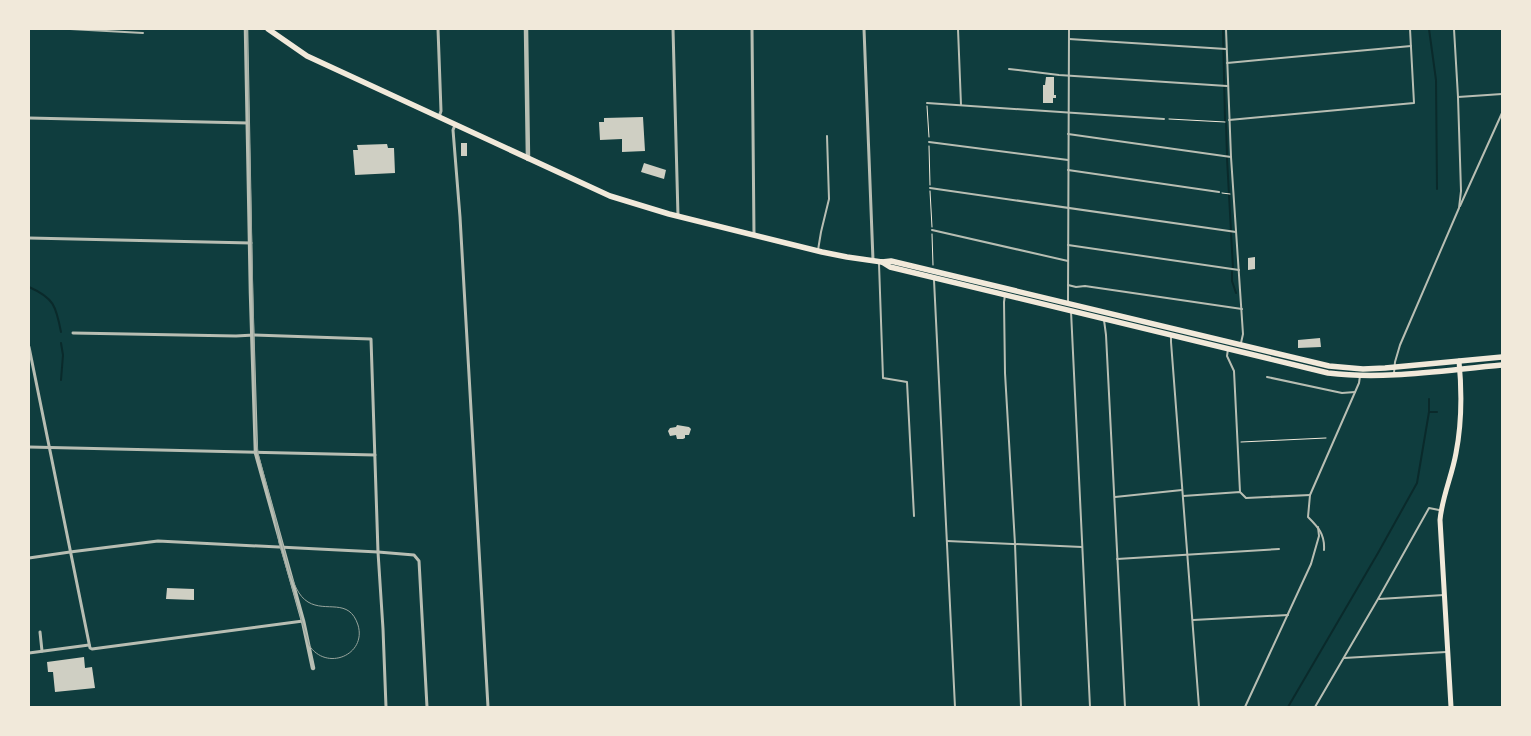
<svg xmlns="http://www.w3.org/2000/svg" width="1531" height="736" font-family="'DM Sans',sans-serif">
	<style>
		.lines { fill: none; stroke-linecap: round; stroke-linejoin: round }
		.stream { stroke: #0a2a2b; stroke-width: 2 }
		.building { fill: #cfcfc3 }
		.path { stroke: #f1e9da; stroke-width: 1 }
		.service { stroke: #b8beb3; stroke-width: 2 }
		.minor { stroke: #b8beb3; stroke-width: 3 }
		.tertiary { stroke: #b8beb3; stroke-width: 4.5 }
		.secondary { stroke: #f1e9da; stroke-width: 5 }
		.primary { stroke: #f1e9da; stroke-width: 5.5 }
		.tram { stroke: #97a49c; stroke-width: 1 }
	</style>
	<rect width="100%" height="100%" fill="#0f3d3e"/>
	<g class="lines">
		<!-- stream -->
		<g class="stream">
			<path d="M1223,29l2,92"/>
			<path d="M1429,29l7,51 1,109"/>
			<path d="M1226,123l1,32"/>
			<path d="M1227,158l4,73"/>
			<path d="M1231,233l2,35"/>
			<path d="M1232,272v9l4,12"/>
			<path d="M29,287c25,11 27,19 32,45"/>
			<path d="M61,380l2,-25 -2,-12"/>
			<path d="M1429,412h8"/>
			<path d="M1288,707l90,-154 39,-70 12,-71v-13"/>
		</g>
	</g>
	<!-- building -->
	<g class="building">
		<path d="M1046,77h8v18h2v3h-3v5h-10v-18h2z"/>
		<path d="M643,117l2,34 -23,1v-13l-22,1 -1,-18h5v-4z"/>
		<rect x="461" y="143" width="6" height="13"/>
		<path d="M387,144l1,4h6l1,25 -40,2 -2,-25h5l-1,-5z"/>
		<path d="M644,163l22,7 -2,9 -23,-7z"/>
		<path d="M1255,257v12l-7,1v-12z"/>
		<path d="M1320,338l1,9 -23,1v-8z"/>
		<path d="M677,425l12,2 2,2 -2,6h-4v3l-2,1h-6l-1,-4 -6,1 -2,-5 2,-3 6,-1z"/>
		<path d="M167,588l27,1v11l-28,-1z"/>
		<path d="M84,657l1,11 7,-1 3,21 -40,4 -2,-20h-5l-1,-10z"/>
	</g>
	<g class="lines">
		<!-- path -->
		<g class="path">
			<path d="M927,106l2,31"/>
			<path d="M1169,119l56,3"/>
			<path d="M929,146l1,39"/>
			<path d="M930,191l2,36"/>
			<path d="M1222,193l8,1"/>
			<path d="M932,234l1,31"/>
			<path d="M1241,442l85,-4"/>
		</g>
		<!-- service -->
		<g class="service">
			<path d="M70,29l73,4"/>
			<path d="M958,29l3,76"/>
			<path d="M1226,29l5,128 12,177 -2,9"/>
			<path d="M1069,39l157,10"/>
			<path d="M1227,63l184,-17"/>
			<path d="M1009,69l50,6 168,11"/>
			<path d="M1458,97l44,-3"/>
			<path d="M927,103l237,16"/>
			<path d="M1229,120l185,-17 -4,-74"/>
			<path d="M1068,134l163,23"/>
			<path d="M929,142l139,18"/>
			<path d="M1068,170l151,22"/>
			<path d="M930,188l306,44"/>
			<path d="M1460,206l42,-93"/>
			<path d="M932,230l136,31"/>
			<path d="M1068,245l171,25"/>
			<path d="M818,250l3,-18 8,-33 -2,-63"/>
			<path d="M879,264l4,114 24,4 7,134"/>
			<path d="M934,280l21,427"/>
			<path d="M1068,285l8,2 9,-1 157,23"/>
			<path d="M1005,295l-1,7 1,71 10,171 6,163"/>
			<path d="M1068,301l1,-272"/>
			<path d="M1071,311l19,396"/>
			<path d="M1104,320l2,15 19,372"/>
			<path d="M1171,336v6l28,365"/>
			<path d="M1228,349l-1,7 7,15 6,121"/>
			<path d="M1394,373l1,-11 5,-17 59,-137 2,-17 -3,-94 -4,-68"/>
			<path d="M1267,377l75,16 13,-1"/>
			<path d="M1183,496l57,-4 6,6 64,-3"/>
			<path d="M1115,497l67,-7"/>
			<path d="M947,541l135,6"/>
			<path d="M1324,550c1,-16 -6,-23 -16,-33l2,-22 49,-112 1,-7"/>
			<path d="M1117,559l162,-10"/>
			<path d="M1379,599l65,-4"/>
			<path d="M1193,620l95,-5"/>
			<path d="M1344,658l102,-6"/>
			<path d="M1245,707l66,-143 8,-28 -1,-9"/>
			<path d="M1315,707l63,-108 51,-91 10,2"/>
		</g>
		<!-- minor -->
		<g class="minor">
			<path d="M438,29l3,82 -2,6"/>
			<path d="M673,29l5,187"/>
			<path d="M752,29l2,206"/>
			<path d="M864,29l9,231"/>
			<path d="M29,118l219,5"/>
			<path d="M455,125l-2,5 7,87 28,490"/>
			<path d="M29,238l222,5"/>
			<path d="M73,333l163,3 18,-1 117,4 7,213 5,77 3,78"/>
			<path d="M29,347l61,301 2,1 211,-28"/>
			<path d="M29,447l346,8"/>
			<path d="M29,558l41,-6 88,-11 220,11 36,3 5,6 8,146"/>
			<path d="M40,632l2,19"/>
			<path d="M29,653l60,-8"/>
		</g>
		<!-- tertiary -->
		<g class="tertiary">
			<path d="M246,29l5,264 5,160 47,168 10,47"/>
			<path d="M526,29l2,130"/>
		</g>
		<!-- secondary -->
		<path class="secondary" d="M1451,707l-11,-187c2,-23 12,-44 16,-67 6,-31 6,-61 3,-92"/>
		<!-- primary -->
		<g class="primary">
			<path d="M268,29l39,27 303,140 59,18 153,38 25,5 35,5 9,-1 438,105 34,3 22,-1 117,-11"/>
			<path d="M882,262l8,5 438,106c58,7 116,-3 174,-8"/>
		</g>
		<!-- tram -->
		<path class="tram" d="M247,29l9,406 2,18 32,120c4,10 8,23 18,29 18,11 41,-5 50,23 9,30 -32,47 -49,20l-30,-102 -4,-25"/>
	</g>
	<!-- border -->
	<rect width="1531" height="736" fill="none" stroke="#f1e9da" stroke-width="60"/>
</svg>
